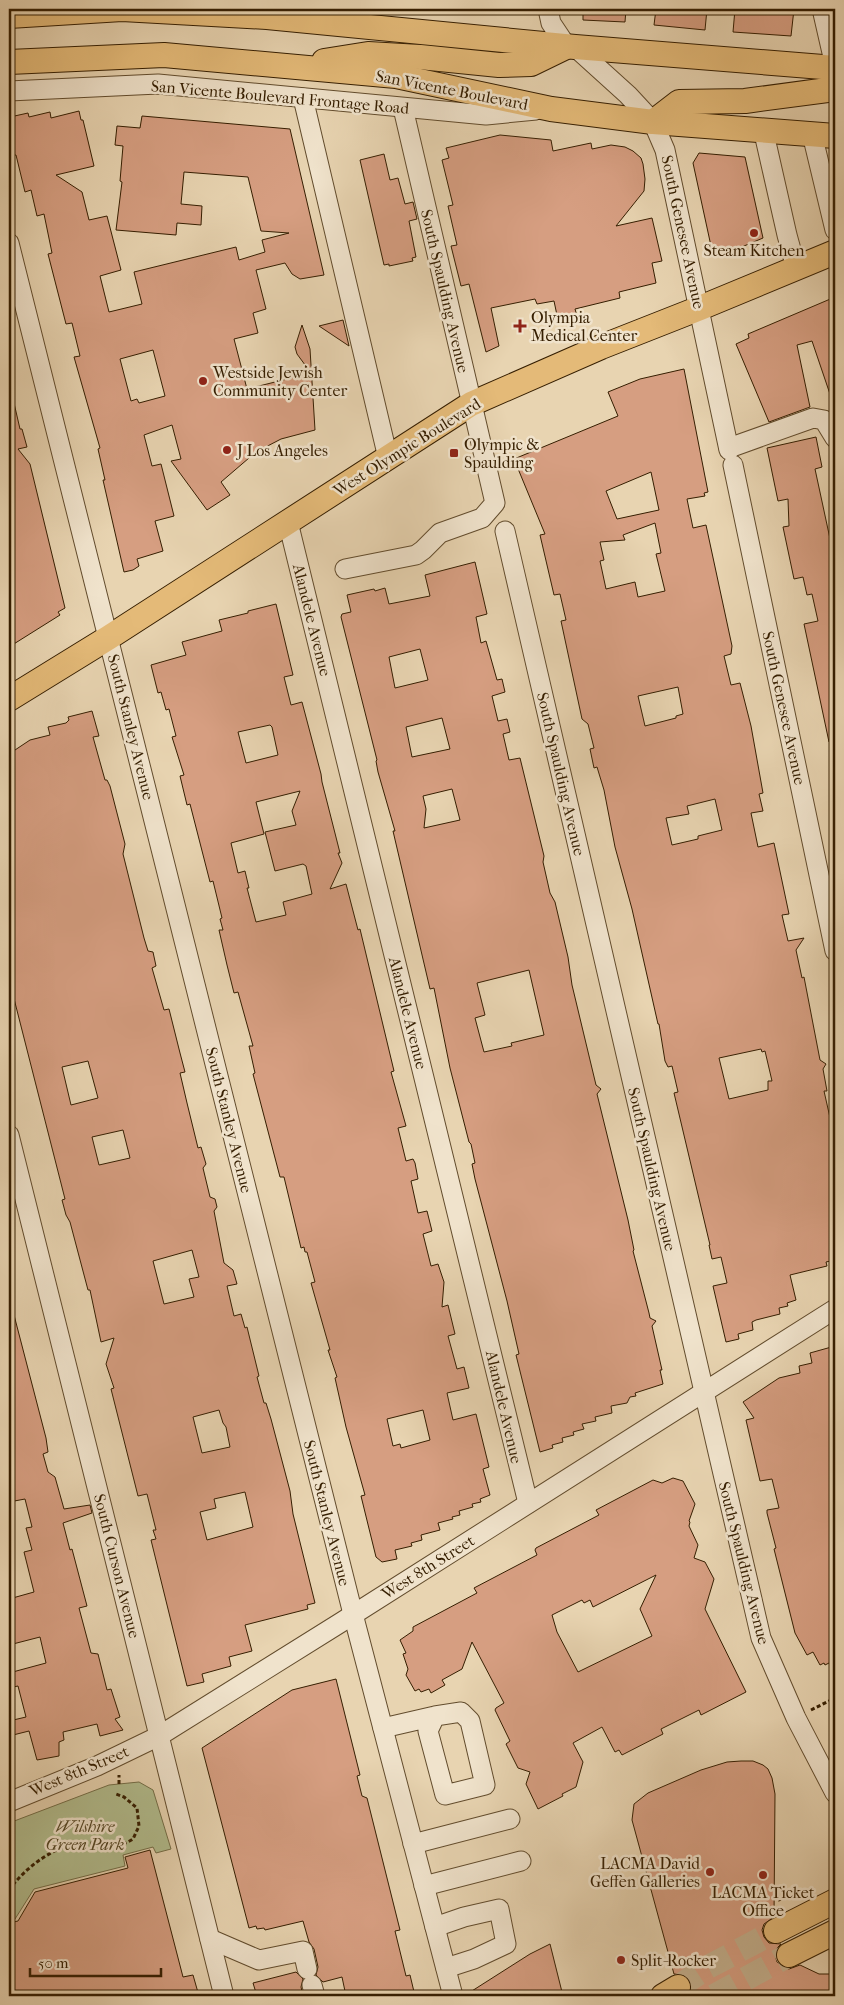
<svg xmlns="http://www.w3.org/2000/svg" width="844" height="2005" font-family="'IM FELL French Canon',serif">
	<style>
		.green { fill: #b2bd8e; stroke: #746e48 }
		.building { fill: #d69e81; stroke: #351e01; fill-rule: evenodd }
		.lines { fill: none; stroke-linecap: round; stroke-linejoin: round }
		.major-tunnel { stroke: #c4b08e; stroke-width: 24; stroke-dasharray: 24 12; stroke-linecap: butt }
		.minor-casing { stroke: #624c2d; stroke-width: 21 }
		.major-casing { stroke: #351e01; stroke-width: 26 }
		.path { stroke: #351e01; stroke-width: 3; stroke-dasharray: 4 2.5; stroke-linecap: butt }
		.minor { stroke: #f0e3cc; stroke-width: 19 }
		.major { stroke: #e4ba78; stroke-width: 24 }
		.poi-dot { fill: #8f2418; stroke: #f0e3cc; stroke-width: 2 }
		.labels { text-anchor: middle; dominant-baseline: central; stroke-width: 5; stroke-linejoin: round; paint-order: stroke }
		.street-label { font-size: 16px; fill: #351e01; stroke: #f0e3cc }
		.poi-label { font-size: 16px; fill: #351e01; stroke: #f0e3cc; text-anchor: start }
		.park-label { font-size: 16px; font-style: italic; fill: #544624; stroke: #f0e3cc }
	</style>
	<rect width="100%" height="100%" fill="#e8d4b1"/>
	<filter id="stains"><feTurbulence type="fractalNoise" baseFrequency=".004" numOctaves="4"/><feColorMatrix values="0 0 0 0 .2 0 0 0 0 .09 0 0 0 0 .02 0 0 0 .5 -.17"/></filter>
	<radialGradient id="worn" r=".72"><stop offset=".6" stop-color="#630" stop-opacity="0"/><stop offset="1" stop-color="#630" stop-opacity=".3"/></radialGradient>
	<!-- green -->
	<path class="green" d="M139,1782l14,8 18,59 -15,4 -3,-6 -30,8 2,11 -91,23 -19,30 -6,2v-98l100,-38z"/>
	<!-- building -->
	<g class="building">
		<path d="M583,9h43l-1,13 -42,-2z"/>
		<path d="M656,9h51l-2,21 -51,-5z"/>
		<path d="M735,9h59l-3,27 -58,-4z"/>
		<path d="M79,111l2,9h2l11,46 -38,9 26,17 7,28 18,-4 14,54 -21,6 9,36 33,-8 -8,-32 102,-25 3,13 26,-8 -3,-12 27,-7 -28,-2 -13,-54 -64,-5 -3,32 21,2 -1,19 -24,-2 -1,12 -60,-5 6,-48 -2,-1 3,-35 -8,-1 2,-19 23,2 2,-12 148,13 34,146 -24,4 -8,-5 -7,-11 -29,7 10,39 -13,4 5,20 -24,6 13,50 64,-16 -14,-19 -2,-7 7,-22 8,24 5,81 -34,9 -25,13 -35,30 9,13 -23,15 -36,-49 10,-2 -9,-34 -28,10 8,31 9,-2 13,52 -19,5 8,30 -26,8 2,7 -6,4 -9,2 -21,-92h2l-7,-31 2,-1 -26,-91 6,-1 -8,-33 -6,1 -18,-70 4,-1 -8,-39 -7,2 -6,-26 -6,2 -9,-37h-2l-5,-20 5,-1 -4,-17 18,-4 1,4 21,-5 1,6zM153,350l12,46 -26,7 -2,-4 -6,2 -11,-42z"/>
		<path d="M500,135l51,5 2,11 38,-8 1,6 19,-4 14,2 8,4 8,7 2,6 2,15 -1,12 -28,35 36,-8 10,43 -10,2 4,20 -37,9 1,6 -45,11 2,7 -19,4 -4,-19 -17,3 -2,-5 -44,9 8,38 -13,6 -17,-68 -8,2 -10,-40 6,-1 -9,-39 5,-1 -11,-45 7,-2 -3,-10z"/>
		<path d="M699,153l46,4 18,81 -38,16 -14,-8 -18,-83z"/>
		<path d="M384,154l6,26 8,-2 7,26 8,-2 4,17 -8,2 7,36 -4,1 1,3 -24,5v-2l-5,1 -24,-105z"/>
		<path d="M835,297v105l-2,1 -21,-62 -15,4 13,62 -41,15 -33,-78 13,-6 -1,-4z"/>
		<path d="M343,320l6,26 -30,-20z"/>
		<path d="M684,369l24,123 -4,1 1,3 -18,3 6,29 13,-3 26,121 -1,8 -7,2 7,29 9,-2 11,43 12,67 -4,1 4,17 -12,2 7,34 16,-4 15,71 -7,1 6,26 16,-3 -8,12 6,28 2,-1 16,83 6,4 -3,5 4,22h-3l11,49v120l-9,2 1,4 -37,9 6,25 -9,3 1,3 -9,2 1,6 -24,6 -4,2 1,8 -15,4 1,5 -13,3 -13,-56 14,-3 -6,-26 -9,2 -3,-14h1l-36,-152 4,-1 -6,-26 -4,1 -3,-6 -6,-37h-1l-26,-115 -17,-62 -11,-57 -7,-23 -3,1 -4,-19 4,-1 -6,-24 -6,-5 -21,-98 5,-1 -6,-26 -6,1 -14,-60 5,-1 -31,-75 104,-43 -10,-24 32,-13zM651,472l8,38 -42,9 -11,-28zM655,523l6,30 -5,1 9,37 -27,6 -3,-15 -29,7 -6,-28 4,-1 -4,-18 25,-2 -2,-5zM678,687l5,27 -7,2v2l-31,8 -7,-30zM715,799l7,31 -24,6v3l-26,6 -6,-27 23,-4 -2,-8zM761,1049l1,3 3,-1 7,30h-4v9l-39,9 -10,-41z"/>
		<path d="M9,403h5l6,26h2l5,18 -9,2 12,15 35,144 -7,4 2,3 -51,32z"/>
		<path d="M816,437l6,30 -7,2 20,93v179l-6,1 -25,-118 14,-3 -6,-27 -5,1 -4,-18 -9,2 -11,-52 6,-1 -1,-27 -10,2 -11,-53z"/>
		<path d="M475,562l12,52 -11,3 5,26 5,-2 11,39 5,-1 3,13 -13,4 6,25 9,-2 3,13 -7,2 6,26 11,-2 24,98 -1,6 7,31 5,9 13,55 4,28 24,100 5,4 -4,5 31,126 6,30 -1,1 16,62 1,5 6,3 -4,5 10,44h-2l3,14 -28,9 1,3 -6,1 -3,6 -16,3 1,7 -17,4 1,4 -14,3 2,5 -11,3 1,3 -12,3 1,4 -11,3 1,3 -13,4 -24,-97 3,-1 -12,-53 -32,-122 -3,-15 3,-1 -4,-19 -2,-2 -19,-74 -16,-80 -4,1 -37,-158h2l-17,-59 -2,-11 1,-1 -36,-143 1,-3 9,-2 -4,-17 27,-6 1,2 10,-3 4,16 41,-8 -5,-21zM420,649l8,31 -33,8 -6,-31zM442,718l8,31 -38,8 -6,-30zM452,789l8,31 -36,8 2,-19 -3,-13zM529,970l15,65 -33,8 1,3 -28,6 -9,-34 10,-3 -8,-32z"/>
		<path d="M276,604l17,71 -9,2 7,28 11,-3 19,72 1,8 18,71h-2l4,10 -12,26 16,-5 12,46 2,-1 34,142 -3,1 15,54 -8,2 8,33 7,-2 2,4 3,16 -7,2 7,32 9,-2 5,20 -9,3 8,32 7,-2 6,18 -2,25 6,-2 7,29 -7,2 9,33 7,-2 5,21 -22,5 6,27 23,-6 13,53 -6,2 7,26 -10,4 1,3 -9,2 1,3 -14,4 1,4 -8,2 1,2 -15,4 2,7 -19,5 1,5 -11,3 1,3 -17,4 2,9 -15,3 -6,-5 -15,-61 4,-1 -19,-68 -11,-49 2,-1 -9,-27h2l-19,-67 4,-1 -8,-30h-2l-1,-5 -3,1 -17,-71h-4l-27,-103 2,-1 -6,-27h4l-15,-54 -4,1 -7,-28 -8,-35h4l-3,-11 2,-1 -9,-37 -3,1 -20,-78 -3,1 -7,-29 4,-1 -12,-38 4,-1 -7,-27 -3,1 -5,-18 -3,1 -7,-28 35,-10 -4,-13 40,-11 -3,-11 29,-7v-2zM270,725l2,2 6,28 -32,8 -8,-31zM300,791l-8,20 4,14 -31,7 10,39 28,-7 3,2 6,28 -29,8 3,13 -30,7 -9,-34h2l-4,-17 -7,2 -7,-30 33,-9 -8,-32zM423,1410l7,30 -29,8 -1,-4 -7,2 -6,-27z"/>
		<path d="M92,711l7,25 -6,1 12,43h2l3,6 15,58 -2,10 21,84 4,13 5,1 3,14 -4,2 12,42 5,-1 11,44 5,19 -5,1 7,30 11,45 3,-1 5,17 -3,4 7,29 5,2 2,8 -3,4 10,52 9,7 4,14 -10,2 7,30 7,-2 4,14 2,-1 12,49 -2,1 7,26h2l5,16 19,72 3,23 22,89 -8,2 1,4 -63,16 7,26 -23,6 2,9 -29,8 2,8 -17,4 -36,-146 5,-1 -3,-9h3l-9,-36 -9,2 -27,-107 3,-1 -8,-24 8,-26 -13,4 -11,-52h-2l-18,-68 -4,-7 -4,-15 3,-1 -56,-220v-225l21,-14 20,-5 -2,-8 18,-4 3,-3 -1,-3zM88,1061l10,37 -27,7 -9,-38zM123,1130l7,28 -31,7 -7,-28zM192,1250l7,27 -10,2 5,18 -30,7 -11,-43zM219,1410l4,13 3,4 4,20 -28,6 -9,-36zM245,1492l8,35 -46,13 -7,-28 16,-4 -2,-9z"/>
		<path d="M14,1315l32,123 2,14 -5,2 5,18 7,5 9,32 26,-4 2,8 -29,10 7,27 2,-1 15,57 -8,2 12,45 7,1 9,36 4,-1 9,28 -5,2 8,11 -23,6 -3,-12 -34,8 1,8 -5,2v14l-22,4 -8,-29 -20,5v-15l17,-4 -8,-31 -5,1 -4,-14 37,-10 -6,-26 -31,8v-46l25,-7 -10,-40 8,-2 -6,-22 6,-1 -7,-28 -16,3v-25l4,-1 -4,-14v-146z"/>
		<path d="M835,1346v314l-10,5 -1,-2 -4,2 -7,-13 -6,3 -12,-22 -21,-84 2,-1 -9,-35v-3l12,-2 -7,-29 -12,2 -14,-61 8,-2 -11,-16 36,-24 21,-5 -1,-7 13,-3 -2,-10z"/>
		<path d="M673,1478l10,3 12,23 -6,17 1,1 -1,4 9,19 -4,13 11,4 9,17 -9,30 41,83 -45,23 -2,-5 -38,19 2,5 -41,21 -3,-5 -4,2 -13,-25 -29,16 10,19 -7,25 -14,7 1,2 -25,13 -12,-25 4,-12 -12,-4 -12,-24 4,-3 -15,-31 1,-2 8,-5 -32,-61 -10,27 -20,11 3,5 -14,8 -2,-4 -8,3 -2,-3 -4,2 -9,-16 2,-6 -5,-15 3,-1 -6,-13 13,-9v-4l64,-34 -3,-5 63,-33 -2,-5 1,-2 63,-33 -3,-5 57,-30 9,3zM656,1575l-16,34 12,27 -74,36 -21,-40 -5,-17 30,-15 2,3 6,-3 3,7z"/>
		<path d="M336,1679l24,96 -3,1 5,20 5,2 33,132 -5,1 11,45 4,-1 5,21h-69l-4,-19 -19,5 -7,-7 2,-8 -4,-18 -5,-7 -6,-21 -38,9 -1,-2 -7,1 -1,-3 -7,2 -36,-138 -11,-42 90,-58z"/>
		<path d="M741,1761h12l10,4 5,4 4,9 3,16 -1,123 -10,7 -2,6 2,7 5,6 12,1 -4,4 -2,7 2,7 5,5 7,2 11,-4 19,9h16v22h-147l4,-9 -2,-7 -6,-5 -10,-1 -42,-154 2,-16 14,-11 53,-23 26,-8z"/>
		<path d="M150,1850l33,127 10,-2 6,21h-190v-73l9,-2 17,-29 93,-24 -3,-11z"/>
		<path d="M550,1944l13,52h-99l66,-42z"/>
		<path d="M296,1972l7,7 -2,8 2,9h-46l-4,-13z"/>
	</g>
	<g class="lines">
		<!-- major-tunnel -->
		<g class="major-tunnel">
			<path d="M678,1987l30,-20 68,-36"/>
			<path d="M714,1996l75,-41"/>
		</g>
		<!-- minor casing -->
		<g class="minor-casing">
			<g id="minor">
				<path d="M548,9l3,14 16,24"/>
				<path d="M822,9l13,57"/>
				<path d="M575,47l53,48 25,27 12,28 64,300"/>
				<path d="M9,91l149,-7 328,31 50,-5"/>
				<path d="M303,98l85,360"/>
				<path d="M763,129l24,106 9,33"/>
				<path d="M812,134l23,96"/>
				<path d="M9,243l344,1371 100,382"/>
				<path d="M729,448l84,-30 11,2 11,18"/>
				<path d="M733,465l102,486"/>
				<path d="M288,522l240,981"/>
				<path d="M505,531l256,1107 35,80 39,75"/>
				<path d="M345,569l71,-14 7,-5 17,-17 42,-15 13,-15 -92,-395"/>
				<path d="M9,1135l215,861"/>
				<path d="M383,1728l52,-12 26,-4 9,9 15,64 -40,10 -17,-64 7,-15"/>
				<path d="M9,1802l88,-36 62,-30 181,-113 495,-314"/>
				<path d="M413,1844l97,-25"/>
				<path d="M424,1886l97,-25"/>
				<path d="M435,1927l29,-10 35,-8 7,35 -32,15 -28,9"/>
				<path d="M210,1939l49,21 44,-9 4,18"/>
				<path d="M312,1985l3,11"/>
			</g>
		</g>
		<!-- major casing -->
		<g class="major-casing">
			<g id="major">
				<path d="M9,16l113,-7 145,8 308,30 260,21"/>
				<path d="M324,61l44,-7 52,3 79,8 32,-1 35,-17"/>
				<path d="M9,62l155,-7 232,21 155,33 102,13 182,14"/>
				<path d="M653,122l26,-20 66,-1 90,-12"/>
				<path d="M9,699l99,-61 363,-234 130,-57 99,-39 135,-56"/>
				<path d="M776,1931l59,-30"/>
				<path d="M789,1955l46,-23"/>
				<path d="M663,1996l15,-9"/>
			</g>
		</g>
		<!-- path -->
		<g class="path">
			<path d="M811,1710l24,-12"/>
			<path d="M119,1784v-9"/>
			<path d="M774,1888l6,13"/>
			<path d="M9,1890c16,-22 45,-45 74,-47 19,-1 34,7 50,-4l6,-13 -2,-18 -13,-11 -8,-3"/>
		</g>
		<!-- minor -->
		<use href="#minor" class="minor"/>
		<!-- major -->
		<use href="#major" class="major"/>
	</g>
	<!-- markers -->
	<g class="poi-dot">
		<circle cx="754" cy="233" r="5"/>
		<path d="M517.5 318.5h5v5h5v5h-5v5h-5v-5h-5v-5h5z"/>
		<circle cx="203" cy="381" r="5"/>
		<circle cx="227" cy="450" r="5"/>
		<rect x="449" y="448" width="10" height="10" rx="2.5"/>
		<circle cx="710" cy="1872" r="5"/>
		<circle cx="763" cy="1875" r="5"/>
		<circle cx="621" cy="1960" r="5"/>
	</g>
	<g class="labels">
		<!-- street labels -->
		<g class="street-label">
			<text transform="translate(452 90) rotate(11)">San Vicente Boulevard</text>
			<text transform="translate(280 97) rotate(5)">San Vicente Boulevard Frontage Road</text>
			<text transform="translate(683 232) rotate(78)">South Genesee Avenue</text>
			<text transform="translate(445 291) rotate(77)">South Spaulding Avenue</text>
			<text transform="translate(407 447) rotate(-32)">West Olympic Boulevard</text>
			<text transform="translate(312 620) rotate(76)">Alandele Avenue</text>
			<text transform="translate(784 708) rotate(78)">South Genesee Avenue</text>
			<text transform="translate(131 727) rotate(76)">South Stanley Avenue</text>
			<text transform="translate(561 774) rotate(77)">South Spaulding Avenue</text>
			<text transform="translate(408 1013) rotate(76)">Alandele Avenue</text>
			<text transform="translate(229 1120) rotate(76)">South Stanley Avenue</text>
			<text transform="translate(652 1169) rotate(77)">South Spaulding Avenue</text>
			<text transform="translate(504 1407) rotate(77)">Alandele Avenue</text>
			<text transform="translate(327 1513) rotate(76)">South Stanley Avenue</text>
			<text transform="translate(744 1563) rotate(76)">South Spaulding Avenue</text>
			<text transform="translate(117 1566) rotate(76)">South Curson Avenue</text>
			<text transform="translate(428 1567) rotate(-32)">West 8th Street</text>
			<text transform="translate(79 1771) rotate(-23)">West 8th Street</text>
		</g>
		<!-- poi labels -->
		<g class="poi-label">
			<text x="754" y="250" text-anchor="middle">Steam Kitchen</text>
			<text x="531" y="317">Olympia<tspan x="531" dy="18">Medical Center</tspan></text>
			<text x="213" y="372">Westside Jewish<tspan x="213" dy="18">Community Center</tspan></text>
			<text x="464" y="444">Olympic &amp;<tspan x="464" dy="18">Spaulding</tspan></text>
			<text x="237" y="450">J Los Angeles</text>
			<text x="700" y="1863" text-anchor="end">LACMA David<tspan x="700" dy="18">Geffen Galleries</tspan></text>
			<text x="763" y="1892" text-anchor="middle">LACMA Ticket<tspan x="763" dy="18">Office</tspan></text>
			<text x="631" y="1960">Split-Rocker</text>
		</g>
		<!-- park labels -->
		<g class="park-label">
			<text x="85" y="1826">Wilshire<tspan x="85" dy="18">Green Park</tspan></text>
		</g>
	</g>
	<!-- margin -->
	<rect width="844" height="2005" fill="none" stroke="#e8d4b1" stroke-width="30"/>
	<rect x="10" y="10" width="824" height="1985" fill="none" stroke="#351e01" stroke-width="2.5"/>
	<rect x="15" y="15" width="814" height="1975" fill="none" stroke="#351e01"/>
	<!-- scale -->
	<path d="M30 1968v8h131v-8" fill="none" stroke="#351e01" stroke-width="2.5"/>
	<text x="38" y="1968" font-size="15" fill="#351e01" stroke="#f0e3cc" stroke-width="4" paint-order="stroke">50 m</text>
	<rect width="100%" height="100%" filter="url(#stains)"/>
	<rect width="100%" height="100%" fill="url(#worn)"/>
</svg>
